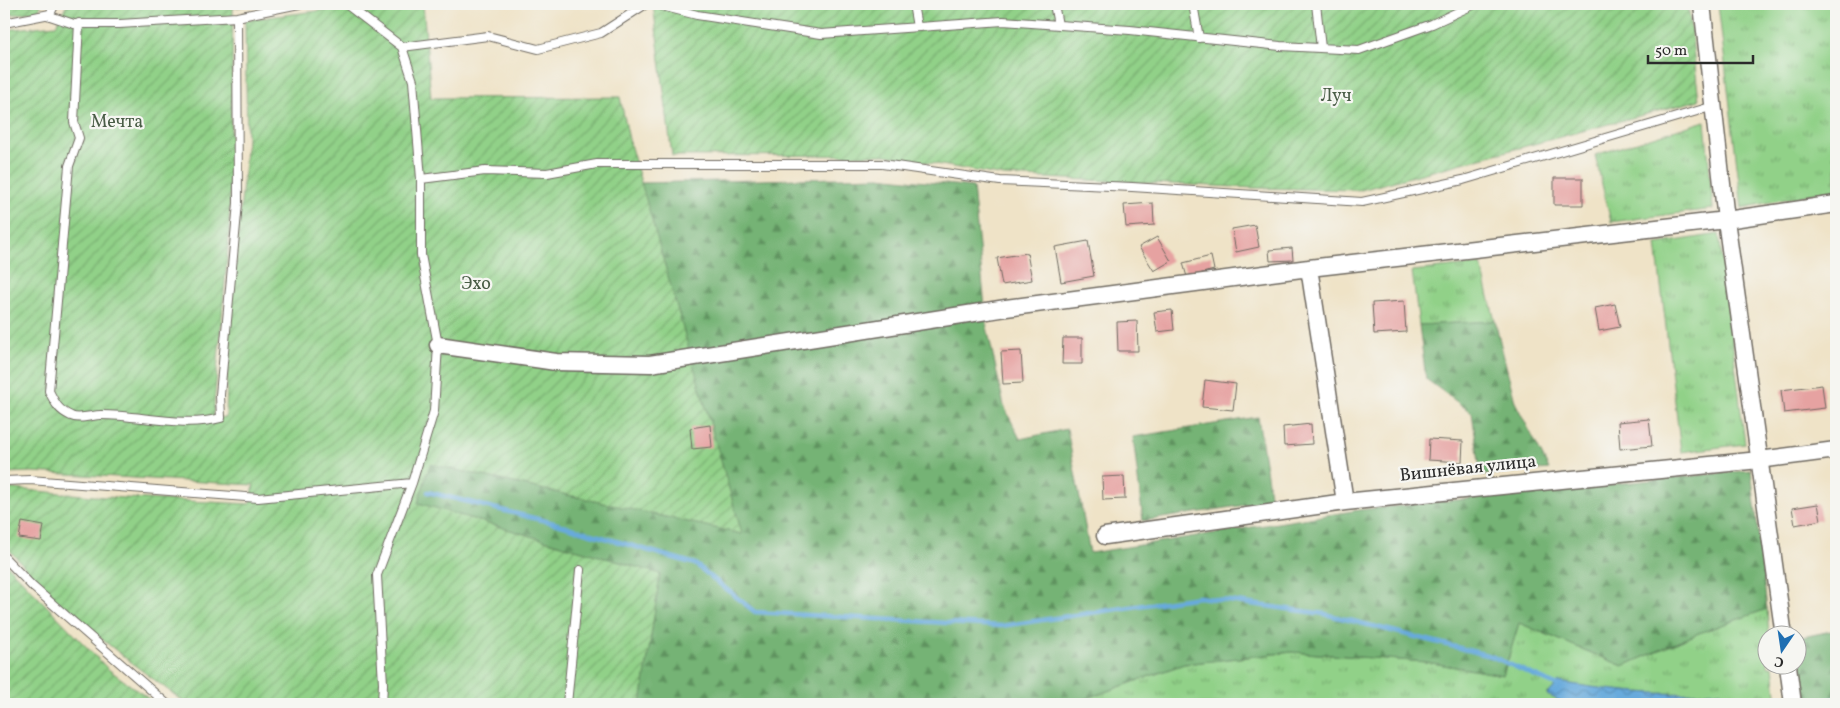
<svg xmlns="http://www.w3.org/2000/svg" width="1840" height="708" viewBox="0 0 1840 708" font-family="Vollkorn,serif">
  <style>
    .grass { fill: url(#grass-tufts); stroke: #5e7e5a }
    .forest { fill: url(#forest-firs); stroke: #506f50 }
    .garden { fill: url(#garden-furrows); stroke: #5e7e5a }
    .water { fill: url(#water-waves); stroke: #496a84 }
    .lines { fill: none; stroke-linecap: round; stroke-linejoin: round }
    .stream { stroke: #67aadc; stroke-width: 4.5 }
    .building { fill: #e6a2a1 }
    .lane-casing { stroke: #706b62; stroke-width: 10 }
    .street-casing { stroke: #706b62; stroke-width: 19 }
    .lane { stroke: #fff; stroke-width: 8 }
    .street { stroke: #fff; stroke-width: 16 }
    .labels { text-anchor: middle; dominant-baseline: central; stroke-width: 4.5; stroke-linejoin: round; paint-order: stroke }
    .park-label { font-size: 18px; fill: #4a5d47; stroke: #f6f6f2 }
    .street-label { font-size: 18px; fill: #2b2b2b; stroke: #f6f6f2 }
  </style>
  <defs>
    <pattern id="grass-tufts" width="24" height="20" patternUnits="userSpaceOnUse" patternTransform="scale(1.25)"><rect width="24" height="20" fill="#91d188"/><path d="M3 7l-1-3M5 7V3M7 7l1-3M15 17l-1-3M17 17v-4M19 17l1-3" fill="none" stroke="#77aa6f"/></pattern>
    <pattern id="forest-firs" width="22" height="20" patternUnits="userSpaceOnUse" patternTransform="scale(1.25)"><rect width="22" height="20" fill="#74b374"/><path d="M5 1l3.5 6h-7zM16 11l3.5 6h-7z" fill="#5f925f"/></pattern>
    <pattern id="garden-furrows" width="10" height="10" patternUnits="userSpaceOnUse" patternTransform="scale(1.25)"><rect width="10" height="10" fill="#91d188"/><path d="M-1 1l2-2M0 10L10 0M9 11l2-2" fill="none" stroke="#77aa6f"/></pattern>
    <pattern id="water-waves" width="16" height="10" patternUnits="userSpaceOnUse" patternTransform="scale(1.25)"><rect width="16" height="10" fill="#67aadc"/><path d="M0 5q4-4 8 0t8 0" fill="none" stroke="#558bb3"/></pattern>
  </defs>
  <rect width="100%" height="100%" fill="#f6f6f2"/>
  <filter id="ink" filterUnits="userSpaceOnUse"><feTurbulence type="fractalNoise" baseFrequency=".02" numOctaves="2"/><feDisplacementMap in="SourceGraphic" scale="10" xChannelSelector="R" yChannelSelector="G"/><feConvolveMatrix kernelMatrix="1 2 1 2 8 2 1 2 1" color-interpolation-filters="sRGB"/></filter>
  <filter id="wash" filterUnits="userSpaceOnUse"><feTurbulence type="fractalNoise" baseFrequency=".0096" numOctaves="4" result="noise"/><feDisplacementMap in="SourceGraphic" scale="20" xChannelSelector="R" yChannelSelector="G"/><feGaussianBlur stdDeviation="1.12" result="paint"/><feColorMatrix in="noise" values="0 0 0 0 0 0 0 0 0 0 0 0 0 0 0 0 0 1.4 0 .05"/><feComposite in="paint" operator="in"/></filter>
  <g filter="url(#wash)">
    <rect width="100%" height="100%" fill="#efe3c7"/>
    <path class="grass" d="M1718,4h118v185l-94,19z
      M1705,121l8,88 -102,13 -16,-67z
      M1719,234l26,210 -64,8 -25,-208z
      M1481,264l14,57 -76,4 -7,-54z
      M1767,609l2,26 -1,1v30h5l4,38h-706l113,-40 108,-12 134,10 77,13 16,-52 104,43 76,-33z"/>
    <path class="forest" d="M879,177l94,10 14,140 17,79 16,33 47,-10 23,124 269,-43 392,-40 16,139 -68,24 -76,33 -104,-43 -16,52 -77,-13 -134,-10 -108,12 -113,40h-430l19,-130 -242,-71 12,-39 312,70 -101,-351z
      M1495,321l20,81 34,67 -68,6 -9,-62 -46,-34 -7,-54z
      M1258,417l13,84 -128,20 -10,-84z
      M1836,630v74h-30l-8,-66z"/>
    <path class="garden" d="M4,4h38l-4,7 -34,5z
      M67,4h189l-23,4 -4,228 -16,180 13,2 2,-73 19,-206 -2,-119 128,-16h50l8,94 189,-1 10,47 112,390 -312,-70 -12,39 242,71 -19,130h-454l-50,-37 -77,-61 -56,-62v-56l101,9 145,7 4,-19 -222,-13 -28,1v-443l52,-5z
      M653,4h1035l11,96 -338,90 -106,-2 -251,-12 -119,-21 -213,1z
      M4,562l104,107 48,35h-152z"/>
    <path class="water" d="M1559,682c54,9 107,15 162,9l16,13h-170l-20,-9z"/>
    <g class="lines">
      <path class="stream" d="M428,492l122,30 145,42 60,48 246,14 198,-29 126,17 166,42 69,31
        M1804,703l32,-4
        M1774,704h3"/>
    </g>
    <g id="blocks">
      <path class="building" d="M1554,178h29v27h-29z
        M1153,203l1,22 -28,2 -2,-22z
        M1255,225l4,22 -23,5 -4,-23z
        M1157,237l14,24 -17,10 -15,-24z
        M1088,241l6,35 -33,6 -6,-35z
        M1292,248l1,12 -23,1 -1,-11z
        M1027,253l5,27 -30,5 -5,-27z
        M1211,256l3,14 -27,7 -4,-14z
        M1404,301l2,31 -32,2 -2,-31z
        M1615,304l5,23 -21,4 -4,-23z
        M1172,310l2,20 -17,2 -3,-20z
        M1137,321l1,30h-20l-1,-29z
        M1063,338h19v26h-20z
        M1021,351l2,32 -20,1 -2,-32z
        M1205,380l31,4 -3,26 -31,-3z
        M1822,385l3,23 -41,5 -3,-23z
        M1649,419l3,27 -32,3 -2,-27z
        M1311,424l1,20 -28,2 -1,-19z
        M710,425l2,22 -20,2 -2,-21z
        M1429,439l34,2 -1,21 -34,-2z
        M1124,476l1,23 -22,1 -1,-23z
        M1818,504l3,16 -26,5 -3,-17z
        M22,522l22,4 -3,15 -22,-3z"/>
    </g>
  </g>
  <g filter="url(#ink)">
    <use href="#blocks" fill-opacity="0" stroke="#706b62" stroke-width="1"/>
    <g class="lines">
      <g class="lane-casing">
        <path id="lane" d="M346,4l56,43 86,-11 50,13 63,-16 45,-29
          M654,4l43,11 124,19 182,-13 127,9 150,16 79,4 73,-26 43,-20
          M913,4l4,23
          M1054,4l4,21
          M1193,4l6,34
          M1316,4l5,44
          M47,15l27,9h45l118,-7 62,-13
          M4,23l46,-9 5,-10
          M79,23l-5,99 5,16 -10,28 -20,225c6,12 9,19 22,25 8,4 21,-1 30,-1 40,0 81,13 120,3l-1,-23 18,-192 -1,-186
          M402,47l11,34 8,98 64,-8 62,2 50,-9h285l118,17 132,6 230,15 101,-22 251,-74
          M4,481l26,-1 228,18 154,-15 -35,92 6,109 -1,20
          M412,483l22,-72 4,-66 -17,-90v-76
          M4,557l28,29 135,118
          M567,704l13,-134"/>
      </g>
      <g class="street-casing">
        <path id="street" d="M1702,4l24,216 58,416
          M1309,268l36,234
          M438,345l118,17 94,2 356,-56 303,-40 417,-48 110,-16
          M1105,536l240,-34 414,-42 77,-10
          M1788,666l5,38"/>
      </g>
      <use href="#lane" class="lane"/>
      <use href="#street" class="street"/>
    </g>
  </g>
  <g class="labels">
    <g class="park-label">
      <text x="1336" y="96">Луч</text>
      <text x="117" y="122">Мечта</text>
      <text x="476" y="284">Эхо</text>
    </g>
    <g class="street-label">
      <text transform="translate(1468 469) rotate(-6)">Вишнёвая улица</text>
    </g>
  </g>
  <rect width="1840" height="708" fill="none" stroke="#f6f6f2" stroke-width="20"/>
  <g transform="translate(1782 650) rotate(193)"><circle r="24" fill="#f6f6f2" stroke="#a5a5a2"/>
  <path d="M0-4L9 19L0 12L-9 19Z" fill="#1f6fb2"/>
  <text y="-8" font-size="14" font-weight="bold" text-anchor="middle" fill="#2b2b2b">С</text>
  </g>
  <path d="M1648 55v8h105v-8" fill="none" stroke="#2b2b2b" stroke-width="2.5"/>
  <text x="1655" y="55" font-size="15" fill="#2b2b2b" stroke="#f6f6f2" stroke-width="4" paint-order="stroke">50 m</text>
</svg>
